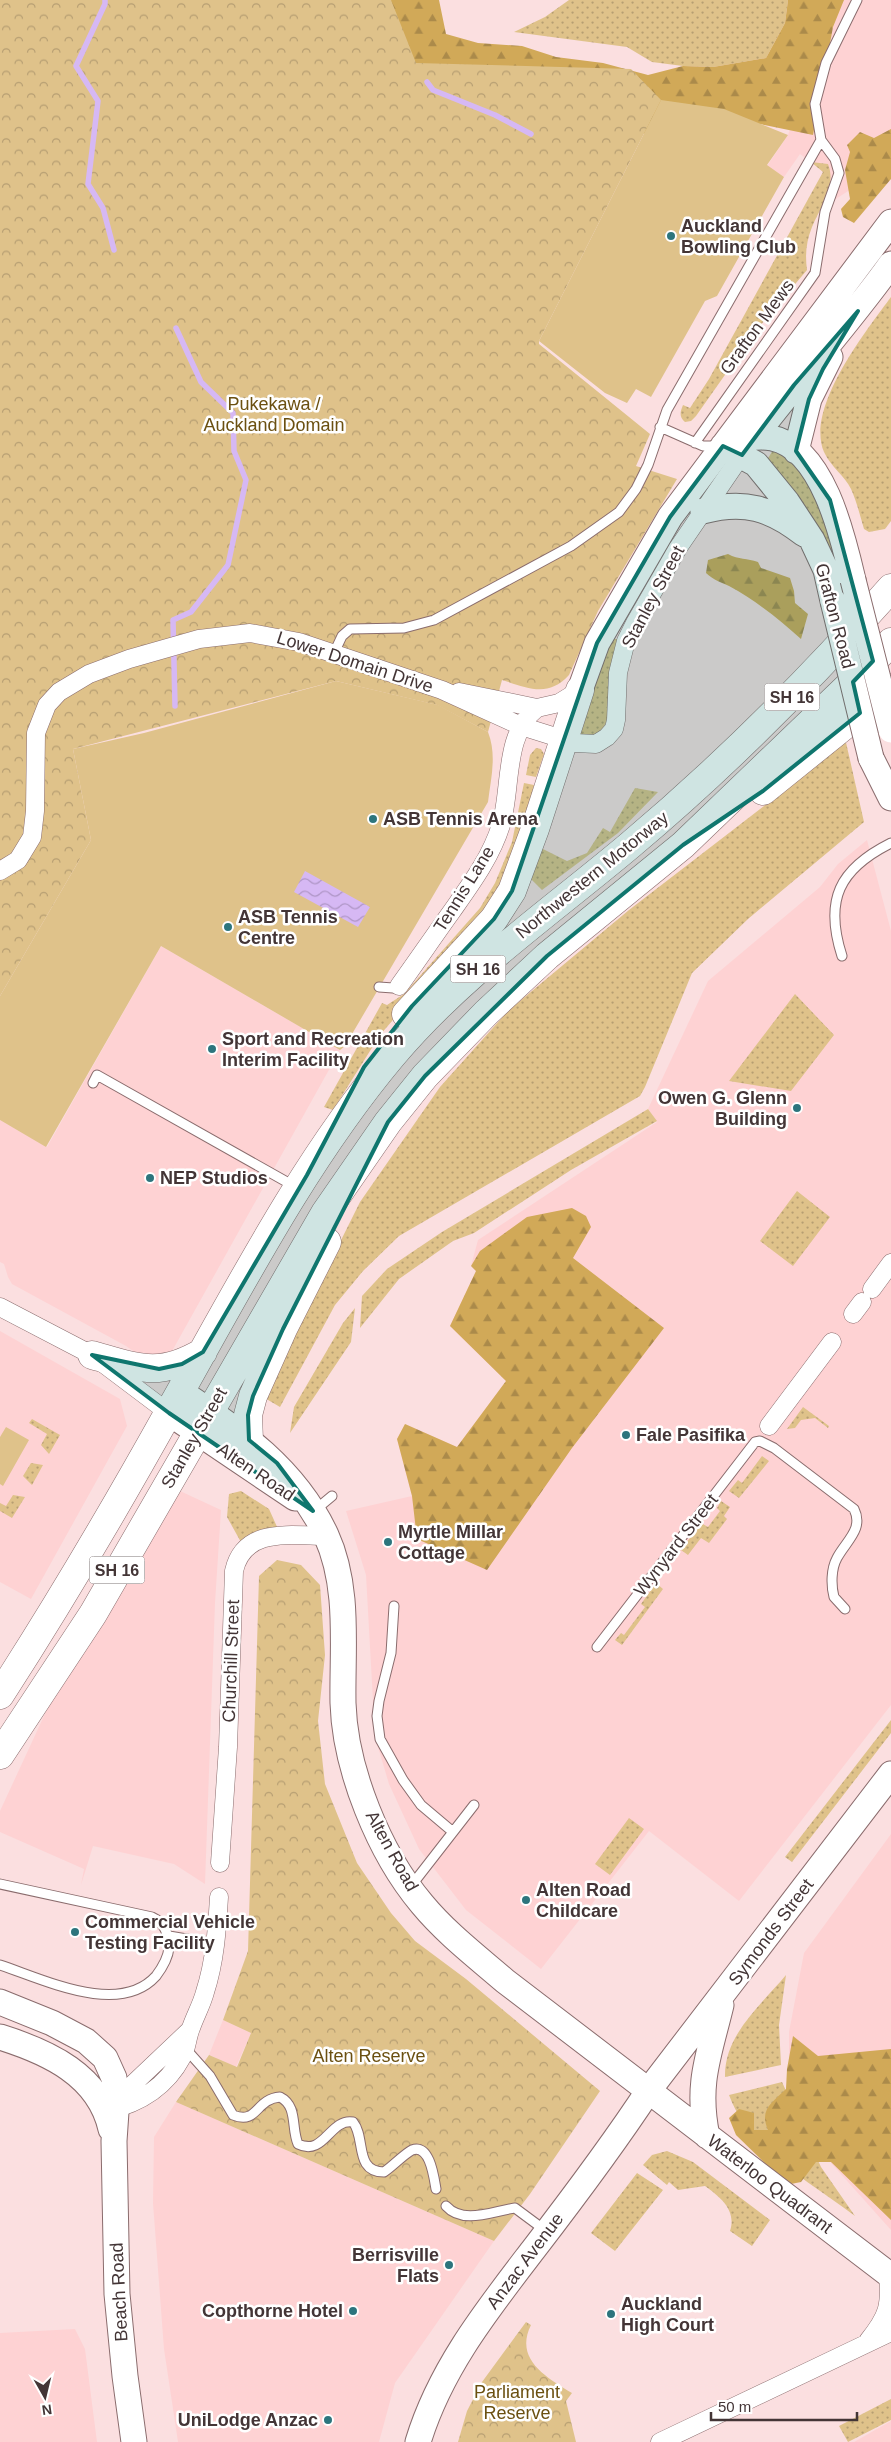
<svg xmlns="http://www.w3.org/2000/svg" width="891" height="2442" viewBox="0 0 891 2442" font-family="Helvetica,sans-serif">
  <style>
    .built { fill: #fed2d3 }
    .grass { fill: url(#grass-dots) }
    .forest { fill: url(#forest-firs) }
    .park { fill: url(#park-crowns) }
    .pitch { fill: #dfc28a }
    .water { fill: url(#water-waves) }
    .lines { fill: none; stroke-linecap: round; stroke-linejoin: round }
    .stream { stroke: #d6b8f4; stroke-width: 5.5 }
    .lane-casing { stroke: #8a6c6d; stroke-width: 11 }
    .street-casing { stroke: #8a6c6d; stroke-width: 19 }
    .secondary-casing { stroke: #8a6c6d; stroke-width: 27 }
    .highway-casing { stroke: #8a6c6d; stroke-width: 29 }
    .lane { stroke: #fff; stroke-width: 9 }
    .street { stroke: #fff; stroke-width: 18 }
    .secondary { stroke: #fff; stroke-width: 25 }
    .highway { stroke: #fff; stroke-width: 28 }
    .secondary-bridge-casing { stroke: #8a6c6d; stroke-width: 27; stroke-linecap: butt }
    .secondary-bridge { stroke: #fff; stroke-width: 25 }
    .marked { fill: #0f766e; fill-opacity: 0.2; stroke: #0f766e; stroke-width: 4; stroke-linejoin: round }
    .poi-dot { fill: #2d757d; stroke: #fff; stroke-width: 2 }
    .labels { text-anchor: middle; dominant-baseline: central; stroke-width: 5; stroke-linejoin: round; paint-order: stroke }
    .shield { fill: #fff; stroke: #7b7272; stroke-width: 1 }
    .shield-label { font-size: 16px; font-weight: bold; fill: #433536 }
    .poi-label { font-size: 18px; font-weight: bold; fill: #433536; stroke: #fff; text-anchor: start }
    .street-label { font-size: 18px; fill: #433536; stroke: #fff }
    .park-label { font-size: 18px; fill: #6b5011; stroke: #fff }
  </style>
  <defs>
    <pattern id="grass-dots" width="8" height="8" patternUnits="userSpaceOnUse" patternTransform="scale(1.25)"><rect width="8" height="8" fill="#dfc28a"/><path d="M2 2h.1M6 6h.1" fill="none" stroke="#b69e72" stroke-width="1.8" stroke-linecap="round"/></pattern>
    <pattern id="forest-firs" width="22" height="20" patternUnits="userSpaceOnUse" patternTransform="scale(1.25)"><rect width="22" height="20" fill="#d1a958"/><path d="M5 1l3.5 6h-7zM16 11l3.5 6h-7z" fill="#ab8a4a"/></pattern>
    <pattern id="park-crowns" width="20" height="18" patternUnits="userSpaceOnUse" patternTransform="scale(1.25)"><rect width="20" height="18" fill="#dfc28a"/><path d="M2 6a3 3 0 1 1 6 0M12 15a3 3 0 1 1 6 0" fill="none" stroke="#b69e72"/></pattern>
    <pattern id="water-waves" width="16" height="10" patternUnits="userSpaceOnUse" patternTransform="scale(1.25)"><rect width="16" height="10" fill="#d6b8f4"/><path d="M0 5q4-4 8 0t8 0" fill="none" stroke="#af96c6"/></pattern>
  </defs>
  <rect width="100%" height="100%" fill="#fbdfe0"/>
  <path class="built" d="M838,0h53v163l-72,47 4,-39 -23,-17 -16,23 -17,-11 21,-31 31,-87z
    M867,840l24,91v774l-152,196 -90,-70 -108,138 -75,-59 -47,-61 -30,-65 -14,-47 -9,-162 -20,-64 66,-15 -15,-57 8,-15 52,23 49,-66 -56,-55 26,-55 -5,-5 7,-26 179,-118 -9,-13 60,-128 112,-94 18,-23z
    M161,946l179,104 -169,303 -28,5 -17,-12 -114,-62 -4,-7 -4,-13 -4,-2v-142l47,27z
    M0,1331l120,68 7,27 -96,173 -31,-17z
    M180,1491l41,19 -6,93 -10,281 -31,-20 -81,-18 -12,39 3,-16 -84,-37v-21l50,-108z
    M891,1834v396l-60,-67 -42,-91v-40l15,-79z
    M223,2020l28,13 -15,34 -27,-12z
    M176,2102l318,139 -99,142 -16,59h-201l-14,-93 -11,-146 1,-66z
    M75,2329l10,20 12,93h-97v-109z
    M891,2421v21h-37z"/>
  <path class="grass" d="M569,0h219l-3,23 -19,35 -53,9 -30,-1 -31,-4 -25,-15 -113,-15 31,-15z
    M811,162l17,2c9,23 -8,43 -16,63 -6,15 -7,28 -5,43l-49,58 -62,88 -5,5 -6,1c-6,-5 -5,-10 -2,-17l7,3 19,-29 114,-207z
    M891,297v224l-6,8 -16,3 -5,-3c-4,-13 -7,-27 -13,-40 -6,-13 -21,-23 -27,-37 -19,-44 42,-121 67,-155z
    M773,450c41,8 61,101 70,135l-76,-125z
    M613,639h4l3,2c-3,19 -6,74 -17,87 -7,8 -15,8 -25,7l8,-45z
    M845,738l19,84 -116,97 -56,54 -47,114 -5,9 -241,140 -36,35 -28,34 -55,102 -17,-10 97,-195 80,-115 68,-76 121,-101 139,-107z
    M536,748l5,1 3,5 -8,23 -10,-2 4,-20z
    M524,783l10,2 -12,51 -29,68 -113,131 -47,75 -9,-3 58,-104 5,2 17,-11 76,-86 15,-25 17,-41z
    M635,788l23,4 -40,41 -76,57 -11,-11 10,-31 26,13 20,-8 16,-25 7,4z
    M795,994l39,41 -43,56 -62,-10z
    M648,1109l9,12 -86,49 -97,63 -21,8 -54,38 -39,49 2,-32 25,-27 55,-37z
    M797,1191l33,26 -37,49 -33,-25z
    M355,1308l-4,34 -61,91 4,-26 49,-84z
    M803,1407l26,19 -1,2 -13,-10 -14,2 -6,8 -8,1z
    M32,1419l28,16 -11,19 -8,-9 6,-11 -18,-11z
    M762,1456l7,5 -30,37 -10,-7 9,-11 4,3z
    M31,1463l12,2 -11,20 -9,-9z
    M241,1491l28,18 9,20 -36,15 -15,-27 2,-23z
    M13,1495l12,2 -13,21 -12,-7v-8l6,3z
    M721,1501l9,6 -6,9 3,3 -18,24 -8,-5 -13,17 -7,-5 20,-27 7,4 12,-16 -3,-3z
    M656,1583l7,6 -41,56 -7,-5 6,-7 3,2 21,-28 -4,-3z
    M891,1720v13l-99,129 -7,-5z
    M629,1818l15,11 -34,46 -15,-11z
    M786,1975l-7,50 2,40 -56,12c-1,-42 36,-72 61,-102z
    M782,2082l39,85 34,49c-44,-33 -107,-68 -126,-121z
    M667,2151l26,11 77,58 -18,26 -22,-15c7,-21 -10,-34 -25,-45l-27,4 -9,-8 -2,3 -24,-20 9,-10z
    M637,2173l26,17 -48,61 -24,-18z
    M891,2399v21l-43,22 -9,-16z"/>
  <path class="forest" d="M338,0h101l7,34 32,9 44,3 34,11 47,6 45,12 35,-9 30,1 53,-9 19,-35 3,-23h56l-11,27 -20,108 -53,-11 -430,36z
    M891,129v50l-37,44 -11,-6 -2,-8 9,-10 -5,-29 5,-18 -3,-7 13,-13 14,6z
    M728,554c11,6 19,4 30,8l3,6 29,10 4,13 1,12 13,11 -7,25c-22,-20 -46,-39 -72,-53 -9,-4 -15,-6 -23,-13l2,-13z
    M572,1208l14,8 5,11 -18,31 91,70 -92,120 -85,122 -70,-31 -5,-43 -15,-57 8,-15 52,23 49,-66 -56,-55 26,-55 -5,-5 9,-15 47,-34z
    M793,2036l25,20 73,-7v171l-60,-58h-15l-15,20 -10,2 -13,-8 -42,-41 -7,-17 10,-9 15,4v17h14c-9,-21 4,-27 18,-41l1,-20z"/>
  <path class="park" d="M0,0h391l25,63 215,6 30,31 -122,241v3l111,90 -14,32 41,13 -79,132 -29,64c-21,23 -41,13 -67,5l-14,52 -51,-27 -101,-24 -263,68 18,91 -91,156z
    M277,1560l24,5 19,20 5,70 -7,66 7,63 32,79 34,50 24,28 51,38 134,112 -70,103 -36,47 -318,-139 33,-47 28,12 14,-34 -28,-13 25,-69 11,-375z
    M526,2322l5,3c-17,34 15,52 41,68l-6,8 10,41h-118l9,-31 15,-29z"/>
  <path class="pitch" d="M661,100l63,9 64,26 -21,30 17,12 -67,119 -12,5 -54,96 -15,-8 -9,14 -22,-10 -66,-52z
    M336,681l102,24 50,27c9,23 3,46 0,70l-143,244 -5,4 -179,-104 -115,201 -46,-27v-124l91,-156 -18,-91 71,-16z
    M6,1427l23,13 -26,46 -3,-2v-47z"/>
  <path class="water" d="M305,871l65,36 -12,20 -64,-35z"/>
  <g class="lines">
    <path class="stream" d="M105,0v4l-29,62 22,35 -10,83 15,24 11,42
      M427,82l6,8 62,25 36,19
      M175,706l-2,-86 18,-8 37,-47 18,-85 -12,-29 -1,-38 -32,-31 -25,-54"/>
    <g class="lane-casing">
      <path id="lane" d="M660,427l43,19h15
        M695,443l120,-170 10,-61 14,-39 -4,-14 -14,-19 -6,-36 11,-41 31,-63
        M334,653l8,-17 8,-7 54,-1 30,-8 137,-74 48,-34 17,-23 12,-24 19,-55 154,-270
        M842,956c-18,-56 -3,-87 49,-113
        M379,987l14,1 6,-2
        M93,1083l4,-8 197,111
        M314,1511l18,-15
        M394,1606l-3,47 -12,48 -2,15 3,23 23,41 18,25 32,27
        M597,1647l158,-205 5,-1 14,7 80,61c10,20 -8,32 -17,49 -6,11 -6,27 -3,39l11,12
        M0,1884l152,33c13,6 17,17 17,31 -1,10 -7,20 -13,28 -37,41 -113,3 -156,-11
        M411,1886l63,-81
        M169,1936l47,8
        M185,2048l25,28 23,39c25,10 22,-16 47,-18 18,9 11,31 18,47 26,13 32,-26 55,-22 13,16 1,50 31,50 8,-5 20,-18 28,-22 18,-7 22,28 24,39
        M446,2206c17,19 47,5 69,2l31,23"/>
    </g>
    <g class="street-casing">
      <path id="street" d="M459,692l78,16 22,-5 21,-13
        M0,871l18,-11 14,-23 3,-26 1,-78 11,-28 12,-13 30,-18 40,-15 70,-20 51,-6 49,9 143,48 79,36 54,17 21,1 11,-7 7,-8 2,-9 2,-47 8,-32 9,-18 43,-75 69,-101
        M399,986c18,-25 35,-50 53,-75 19,-27 39,-54 49,-86 11,-37 2,-91 36,-117
        M872,1289l19,-26
        M0,1307l92,48 77,58
        M853,1314l9,-12
        M769,1426l63,-84
        M220,1863l8,-116 6,-176c10,-45 58,-35 93,-35
        M112,2104l77,-73
        M106,2111c32,-7 60,-24 76,-54 5,-8 5,-20 9,-29 4,-12 11,-24 14,-36 10,-31 12,-62 14,-95
        M868,2341c20,-25 23,-35 20,-67
        M660,2442l231,-110"/>
    </g>
    <g class="secondary-casing">
      <path id="secondary" d="M754,437c45,-59 94,-113 137,-173
        M723,446c16,-6 32,-11 49,-8 51,10 71,99 81,142
        M723,446l33,18 31,38 25,38 14,30 7,31
        M796,451l13,-52 21,-42
        M703,511c41,-11 68,-3 101,23
        M580,690l17,-47 73,-126 221,-295
        M871,758l20,40
        M181,1392c59,39 114,77 145,143 24,52 16,113 17,168 2,66 36,150 79,201 24,29 54,52 83,77l386,295
        M169,1413l126,85
        M0,2002l52,21 34,18 19,17 9,20 3,19 -3,44 3,153 8,82 9,66
        M0,2037c48,15 99,38 111,92
        M707,2136c-11,-52 2,-81 14,-131
        M418,2442c22,-73 69,-132 115,-192 40,-52 80,-105 116,-160l242,-316"/>
    </g>
    <g class="highway-casing">
      <path id="highway" d="M763,791l128,-103
        M406,1014l88,-95 18,-28 23,-62 45,-139
        M92,1355c46,13 67,23 111,-3
        M249,1441l-1,-26 5,-19 30,-67 44,-87
        M0,1695c60,-93 116,-188 170,-285 68,-120 133,-248 222,-354 69,-82 156,-142 237,-210 94,-79 181,-166 262,-258
        M0,1755l93,-141 232,-401 63,-91 37,-46 61,-63 61,-57 136,-111 179,-172 29,-31"/>
    </g>
    <use href="#lane" class="lane"/>
    <use href="#street" class="street"/>
    <use href="#secondary" class="secondary"/>
    <use href="#highway" class="highway"/>
    <g class="secondary-bridge-casing">
      <path id="secondary-bridge" d="M853,580l38,150
        M833,601l38,157"/>
    </g>
    <use href="#secondary-bridge" class="secondary-bridge"/>
  </g>
  <path class="marked" d="M858,311l-35,58 -14,30 -13,52 34,49 43,161 -20,21 7,31 -97,78 -80,54 -136,111 -122,120 -37,46 -105,207 -30,67 -5,19 1,25 28,23 36,48 -144,-98 -77,-58 67,14 23,-5 21,-12 104,-177 57,-108 48,-61 82,-87 18,-28 85,-248 73,-126 53,-71 19,9 52,-70z"/>
  <g class="poi-dot">
    <circle cx="671" cy="236" r="5"/>
    <circle cx="373" cy="819" r="5"/>
    <circle cx="228" cy="927" r="5"/>
    <circle cx="212" cy="1049" r="5"/>
    <circle cx="797" cy="1108" r="5"/>
    <circle cx="150" cy="1178" r="5"/>
    <circle cx="626" cy="1435" r="5"/>
    <circle cx="388" cy="1542" r="5"/>
    <circle cx="526" cy="1900" r="5"/>
    <circle cx="75" cy="1932" r="5"/>
    <circle cx="449" cy="2265" r="5"/>
    <circle cx="353" cy="2311" r="5"/>
    <circle cx="611" cy="2314" r="5"/>
    <circle cx="328" cy="2420" r="5"/>
  </g>
  <g class="labels">
    <g class="shield">
      <rect x="764.5" y="683.5" width="55" height="27" rx="4"/>
      <rect x="450.5" y="955.5" width="55" height="27" rx="4"/>
      <rect x="89.5" y="1556.5" width="55" height="27" rx="4"/>
    </g>
    <g class="shield-label">
      <text x="792" y="697">SH 16</text>
      <text x="478" y="969">SH 16</text>
      <text x="117" y="1570">SH 16</text>
    </g>
    <g class="poi-label">
      <text x="681" y="226">Auckland<tspan x="681" dy="21">Bowling Club</tspan></text>
      <text x="383" y="819">ASB Tennis Arena</text>
      <text x="238" y="917">ASB Tennis<tspan x="238" dy="21">Centre</tspan></text>
      <text x="222" y="1039">Sport and Recreation<tspan x="222" dy="21">Interim Facility</tspan></text>
      <text x="787" y="1098" text-anchor="end">Owen G. Glenn<tspan x="787" dy="21">Building</tspan></text>
      <text x="160" y="1178">NEP Studios</text>
      <text x="636" y="1435">Fale Pasifika</text>
      <text x="398" y="1532">Myrtle Millar<tspan x="398" dy="21">Cottage</tspan></text>
      <text x="536" y="1890">Alten Road<tspan x="536" dy="21">Childcare</tspan></text>
      <text x="85" y="1922">Commercial Vehicle<tspan x="85" dy="21">Testing Facility</tspan></text>
      <text x="439" y="2255" text-anchor="end">Berrisville<tspan x="439" dy="21">Flats</tspan></text>
      <text x="621" y="2304">Auckland<tspan x="621" dy="21">High Court</tspan></text>
      <text x="343" y="2311" text-anchor="end">Copthorne Hotel</text>
      <text x="318" y="2420" text-anchor="end">UniLodge Anzac</text>
    </g>
    <g class="street-label">
      <text transform="translate(757 327) rotate(-54)">Grafton Mews</text>
      <text transform="translate(653 597) rotate(-62)">Stanley Street</text>
      <text transform="translate(835 616) rotate(75)">Grafton Road</text>
      <text transform="translate(355 662) rotate(18)">Lower Domain Drive</text>
      <text transform="translate(592 875) rotate(-39)">Northwestern Motorway</text>
      <text transform="translate(464 889) rotate(-58)">Tennis Lane</text>
      <text transform="translate(194 1438) rotate(-60)">Stanley Street</text>
      <text transform="translate(256 1472) rotate(34)">Alten Road</text>
      <text transform="translate(676 1545) rotate(-52)">Wynyard Street</text>
      <text transform="translate(231 1661) rotate(-88)">Churchill Street</text>
      <text transform="translate(392 1851) rotate(61)">Alten Road</text>
      <text transform="translate(771 1932) rotate(-53)">Symonds Street</text>
      <text transform="translate(770 2184) rotate(37)">Waterloo Quadrant</text>
      <text transform="translate(525 2261) rotate(-53)">Anzac Avenue</text>
      <text transform="translate(119 2292) rotate(-93)">Beach Road</text>
    </g>
    <g class="park-label">
      <text x="274" y="404">Pukekawa /<tspan x="274" dy="21">Auckland Domain</tspan></text>
      <text x="369" y="2056">Alten Reserve</text>
      <text x="517" y="2392">Parliament<tspan x="517" dy="21">Reserve</tspan></text>
    </g>
  </g>
  <g transform="translate(45 2397) rotate(172)" stroke="#ffffff" stroke-width="4" paint-order="stroke">
  <path d="M0-4L9 19L0 12L-9 19Z" fill="#433536"/>
  <text y="-8" font-size="14" font-weight="bold" text-anchor="middle" fill="#433536">N</text>
  </g>
  <path d="M711 2412v8h146v-8" fill="none" stroke="#433536" stroke-width="2.5"/>
  <text x="718" y="2412" font-size="15" fill="#433536" stroke="#ffffff" stroke-width="4" paint-order="stroke">50 m</text>
</svg>
